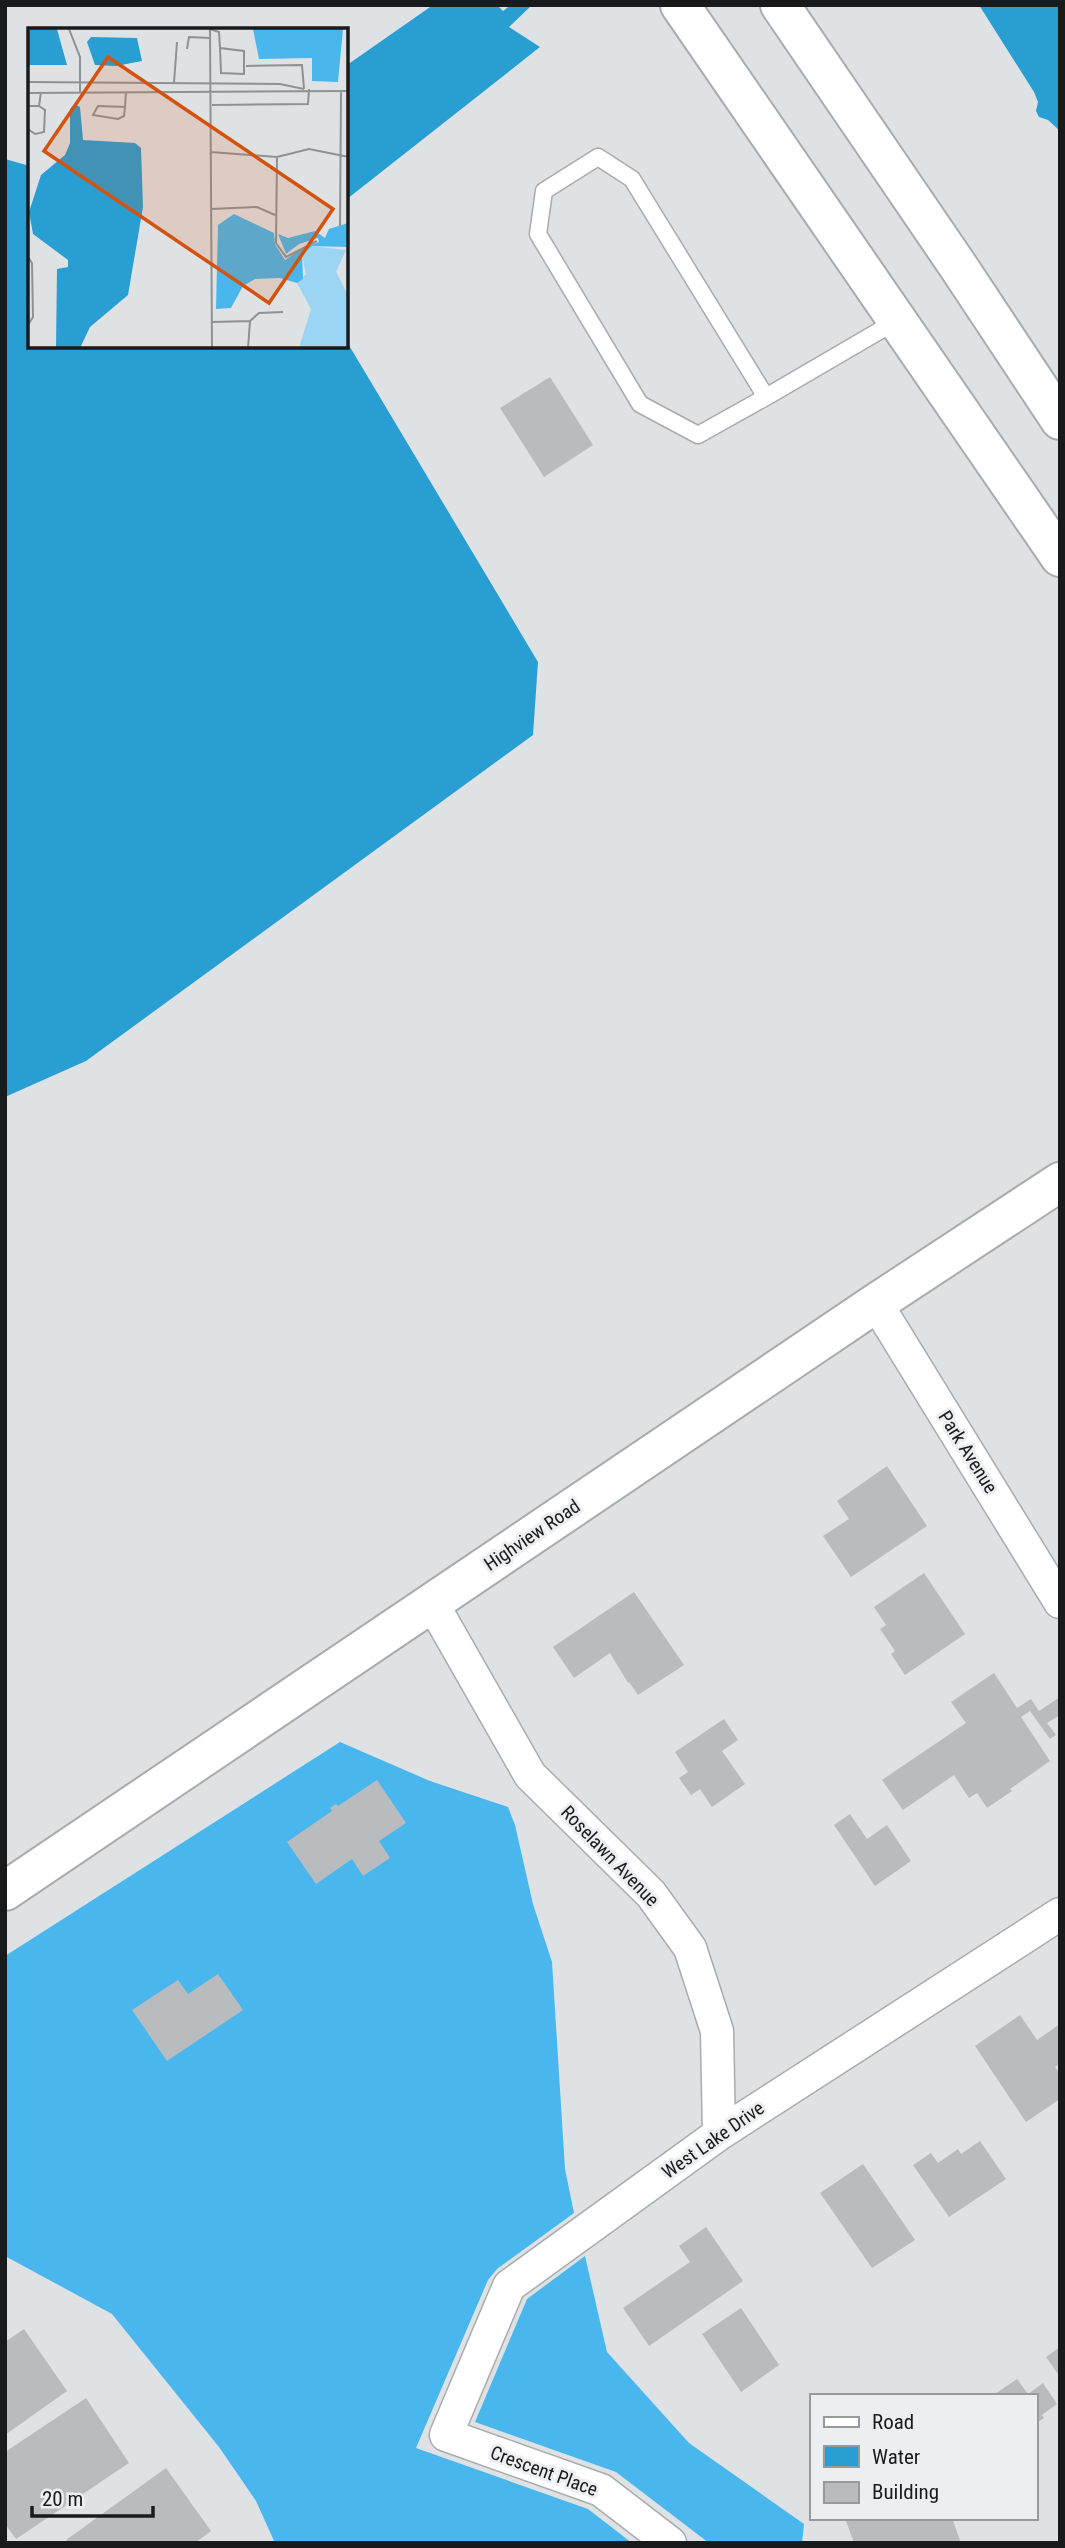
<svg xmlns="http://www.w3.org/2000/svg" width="1065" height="2548" viewBox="0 0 1065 2548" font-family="'Roboto Condensed',sans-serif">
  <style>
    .forest { fill: #49b7ed }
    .water { fill: #299ed3 }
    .building { fill: #b9bcbe }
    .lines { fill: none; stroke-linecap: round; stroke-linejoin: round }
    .lane-casing { stroke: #a8acae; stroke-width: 19 }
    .street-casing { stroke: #a8acae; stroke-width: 35 }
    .secondary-casing { stroke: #a8acae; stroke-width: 42 }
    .lane { stroke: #fff; stroke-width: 16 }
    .street { stroke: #fff; stroke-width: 32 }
    .secondary { stroke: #fff; stroke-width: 38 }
    .labels { text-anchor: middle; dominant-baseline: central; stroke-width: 6; stroke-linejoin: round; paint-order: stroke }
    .street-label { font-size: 19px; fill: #191a1b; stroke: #ebeff1 }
    .inset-road { fill: none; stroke: #8f9294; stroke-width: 2 }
    .view { fill: #d3530e; fill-opacity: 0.15; stroke: #d3530e; stroke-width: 3.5 }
    .inset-edge { fill: none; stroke: #191a1b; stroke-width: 3.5 }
  </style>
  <rect width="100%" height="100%" fill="#dee2e4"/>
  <path class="forest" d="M340,1742l90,39 78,26 7,18 18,79 19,58 13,207 9,44 -77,56 -9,11 -72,168 172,61 44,34h-357l-19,-42 -37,-54 -107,-133 -107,-58v-300z
    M585,2256l22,96 82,91 115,81 -2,19h-93l-93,-71 -141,-50 52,-123z"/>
  <path class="water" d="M433,5h64l6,6 8,-6h21l-23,22 31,20 -193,152v-134z
    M979,5h81v126l-12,-11 -9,-3 -3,-6 2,-9 -4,-10z
    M5,159l25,7v180h316l1,-4 191,320 -5,73 -447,326 -81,36z"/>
  <path class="building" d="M550,377l43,68 -49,32 -44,-69z
    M887,1466l40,60 -76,51 -28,-41 26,-17 -12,-18z
    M924,1573l41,61 -60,41 -14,-21 4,-3 -15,-22 6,-4 -12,-18z
    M634,1592l50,73 -46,30 -9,-13 -1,1 -18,-30 -36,25 -21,-31z
    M994,1673l23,35 14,-9 8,12 21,-14v18l-13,8 9,12 -6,4 -20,-28 -9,6 29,44 -40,28 2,2 -25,17 -10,-15 -8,5 -15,-23 -51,35 -21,-30 84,-57 -15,-21z
    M724,1719l14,21 -16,11 23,33 -33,23 -12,-18 -9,6 -12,-17 9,-6 -13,-20z
    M377,1780l29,43 -27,18 11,17 -27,18 -11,-17 -36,25 -29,-42 45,-31 -2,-3 6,-4 2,2z
    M850,1814l17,25 20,-14 24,36 -36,25 -41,-61z
    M218,1974l25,36 -76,51 -35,-51 46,-30 10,14z
    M1020,2015l17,25 23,-16v40l-5,3 5,7v25l-34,23 -51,-76z
    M980,2141l26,38 -57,38 -36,-52 18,-12 7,10 20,-14 3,5z
    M863,2164l52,76 -43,28 -52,-75z
    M706,2227l37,54 -94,65 -26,-38 67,-46 -11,-16z
    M741,2308l38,57 -38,27 -39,-58z
    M24,2329l43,62 -62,44v-93z
    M1060,2347v30l-14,-20z
    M1017,2379l11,15 15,-11 14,21 -15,11 2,3 -9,6 4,6 -4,3v-37h-43z
    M86,2398l43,65 -113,76 -11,-15v-72z
    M166,2468l45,63 -16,12h-127l-2,-3z
    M845,2518h107l9,25h-107z"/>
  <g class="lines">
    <g class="lane-casing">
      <path id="lane" d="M766,397l-68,38 -58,-31 -102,-170 6,-43 54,-34 34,22 134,218 132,-77"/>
    </g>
    <g class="street-casing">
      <path id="street" d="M876,1303l184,299
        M432,1603l98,172 121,119 39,54 27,83 2,103
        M670,2543l-69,-53 -155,-55 63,-149 210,-152 341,-220"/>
    </g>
    <g class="secondary-casing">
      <path id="secondary" d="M680,5l380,552
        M780,5l178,261 102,154
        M5,1891l871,-588 184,-121"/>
    </g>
    <use href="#lane" class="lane"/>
    <use href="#street" class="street"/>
    <use href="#secondary" class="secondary"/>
  </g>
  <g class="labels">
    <g class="street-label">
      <text transform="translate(968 1452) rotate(58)">Park Avenue</text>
      <text transform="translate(532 1535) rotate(-34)">Highview Road</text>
      <text transform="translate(610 1856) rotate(46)">Roselawn Avenue</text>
      <text transform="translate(713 2140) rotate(-35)">West Lake Drive</text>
      <text transform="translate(544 2471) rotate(20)">Crescent Place</text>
    </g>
  </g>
  <g transform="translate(28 28)">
    <rect width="320" height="320" fill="#dee2e4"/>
    <path d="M283,218l35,4 -10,22 12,23v53h-49l12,-39 -14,-26 9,-9 -4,-19z" fill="#9cd4f4"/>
    <path d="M225,1h90l-5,53 -26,-1v-23l-53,1zM206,186l40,19 1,11 10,16 16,-11 18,-7 -1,-4 -19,6 -13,10 -8,-20 10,4 27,-7 10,7 4,-9 19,-6v24l-36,-1 -10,9 1,24 -6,4 -17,-5 -25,1 -12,7 -12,22 -15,1 2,-84z" fill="#49b7ed"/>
    <path d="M0,1h29l10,36h-39zM63,9l46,1 5,23 -26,5 -21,-1 -8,-23zM47,76l5,3 3,33 52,3 6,5 2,59 -15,88 -38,32 -10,21h-24l1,-79 11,-2v-7l-35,-26 -4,-22 12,-37 24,-20 5,-12v-34z" fill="#299ed3"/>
    <path class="inset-road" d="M41,1l11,28v35M182,1l2,319M182,1l9,3 1,16 24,3v23l-23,-1 -1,-25M159,21l2,-12 21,1M218,38l56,-1 2,24M0,54l252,2 24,5M146,55l3,-41M0,65l321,-2M184,77l96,-1 1,-15M97,79l-1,9 -6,3 -25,-4 5,-9 27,1 1,-15M0,96v-18h11l2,-14M0,101l7,5 9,-2 1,-22 -6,-4M183,124l66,5 32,-8 40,8M249,129l-1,86 10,14 31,-16M183,181l46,-2 18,8M312,198l1,-135M0,229l4,6 1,54 -5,8M184,294l38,-1 9,-8 24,-1M220,320l2,-27"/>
    <path class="view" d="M80,29l225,152 -64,94 -225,-152z"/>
    <rect width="320" height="320" class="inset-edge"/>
  </g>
  <rect width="1065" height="2548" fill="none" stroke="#191a1b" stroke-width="14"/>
  <rect x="810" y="2394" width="228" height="126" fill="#ebeff1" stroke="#979a9b" stroke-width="2"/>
  <rect x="824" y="2417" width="35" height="10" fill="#ffffff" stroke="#979a9b" stroke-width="2"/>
  <text x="872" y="2429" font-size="21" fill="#191a1b">Road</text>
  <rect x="824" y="2446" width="35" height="21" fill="#299ed3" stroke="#979a9b" stroke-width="2"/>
  <text x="872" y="2464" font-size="21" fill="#191a1b">Water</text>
  <rect x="824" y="2482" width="35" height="21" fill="#b9bcbe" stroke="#979a9b" stroke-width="2"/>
  <text x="872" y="2499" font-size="21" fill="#191a1b">Building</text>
  <path d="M32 2506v10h121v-10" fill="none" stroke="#191a1b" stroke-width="3.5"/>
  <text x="42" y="2506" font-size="21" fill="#191a1b" stroke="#ebeff1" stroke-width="5" paint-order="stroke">20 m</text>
</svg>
